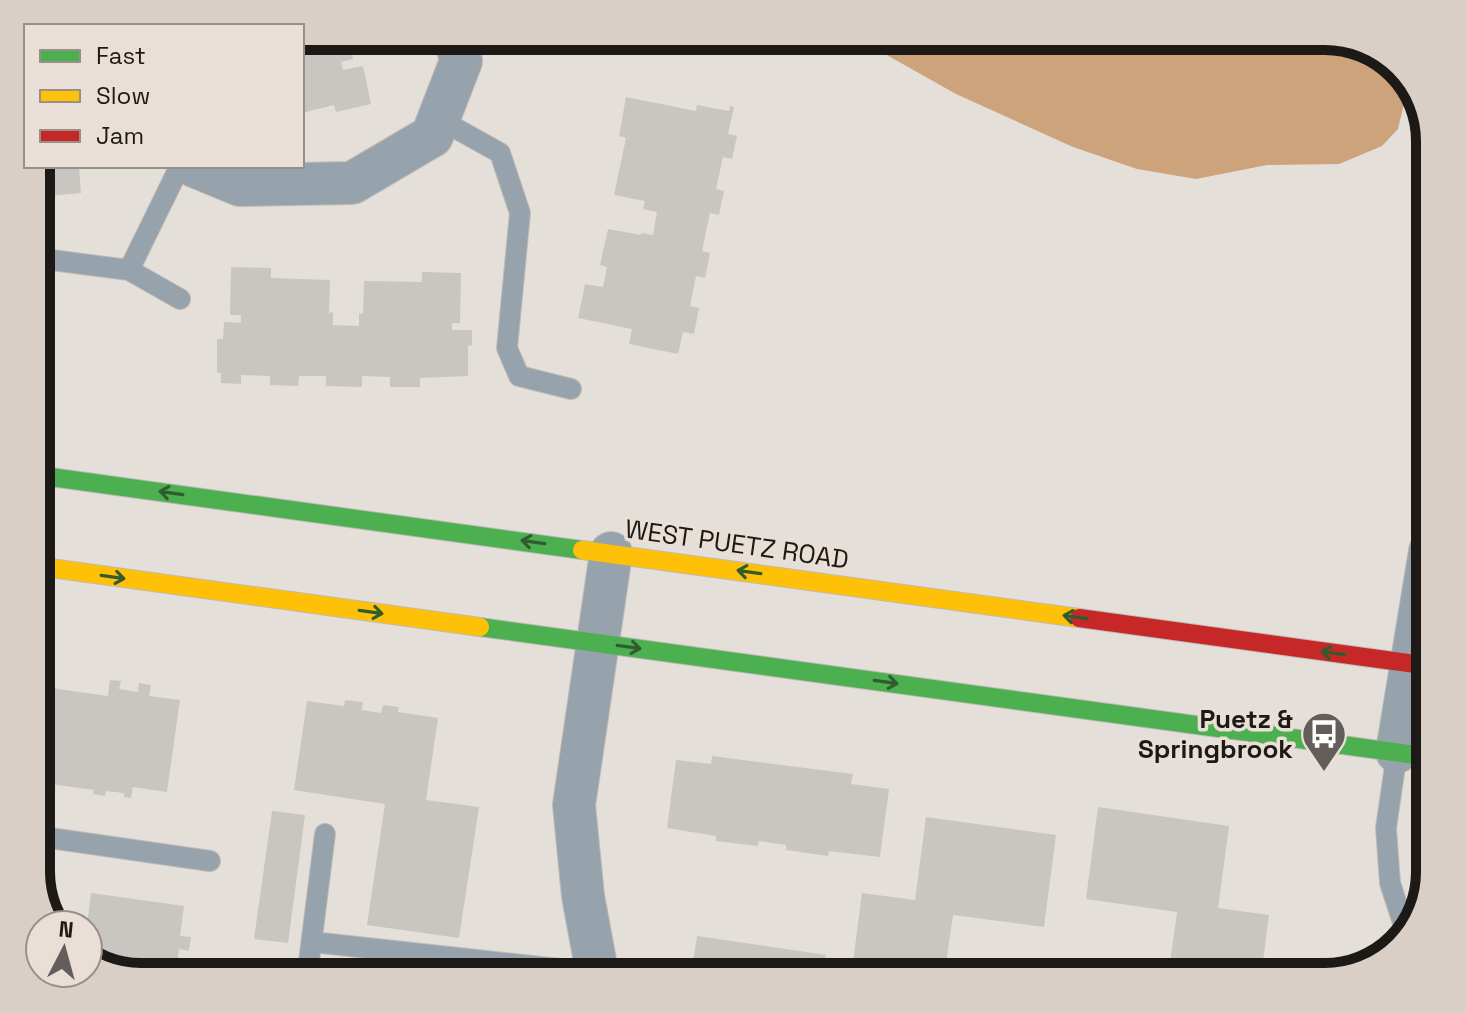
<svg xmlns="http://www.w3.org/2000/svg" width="1466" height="1013" viewBox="0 0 1466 1013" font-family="'Space Grotesk',sans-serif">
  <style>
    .water { fill: #cca37b }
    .building { fill: #c9c5c1 }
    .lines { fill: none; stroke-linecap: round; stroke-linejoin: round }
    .lane-casing { stroke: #c0bbb8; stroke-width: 22 }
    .street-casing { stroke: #c0bbb8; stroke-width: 44 }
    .fast-casing { stroke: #c0bbb8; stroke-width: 20 }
    .slow-casing { stroke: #c0bbb8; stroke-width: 20 }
    .jam-casing { stroke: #c0bbb8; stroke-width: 20 }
    .lane { stroke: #96a3ac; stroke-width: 20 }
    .street { stroke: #96a3ac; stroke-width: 42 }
    .fast { stroke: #4caf50; stroke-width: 18 }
    .slow { stroke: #ffc107; stroke-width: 18 }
    .jam { stroke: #c62828; stroke-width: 18 }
    .oneway { stroke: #325c30 }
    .labels { text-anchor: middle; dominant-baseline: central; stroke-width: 7; stroke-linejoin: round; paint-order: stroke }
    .street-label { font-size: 26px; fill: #1d1916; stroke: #e9dfd6 }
    .poi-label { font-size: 26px; font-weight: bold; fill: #1d1916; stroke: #e9dfd6; text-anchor: end }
    .rim { fill: none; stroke: #1d1916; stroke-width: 10 }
  </style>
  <rect width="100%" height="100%" fill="#e5dfda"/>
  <path class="water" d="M853,36h472l59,18 22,26 1,11 -9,38 -16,17 -43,18 -72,1 -71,14 -59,-10 -64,-22 -117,-53z"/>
  <path class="building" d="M302,36h70l-23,6 4,17 -12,3 2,8 20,-4 8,38 -35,8 -2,-7 -32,8z
    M626,97l70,14 1,-6 32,6 1,-5 4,1 -6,27 9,2 -5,23 -9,-2 -7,32 8,2 -5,24 -9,-2 -8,38 8,2 -5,25 -9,-2 -6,30 9,2 -5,26 -11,-2 -5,22 -49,-10 3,-15 -54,-11 7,-34 18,3 4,-20 -7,-2 8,-36 33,6v-2l12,2 4,-23 -14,-3 2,-8 -31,-6 12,-57 -7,-2z
    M36,166h43l2,27 -45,4z
    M231,267l40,1v10l59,2 -1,33 4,-1v13l26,1v-13l4,1 1,-33 58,1v-10l39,1 -1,50h-8v7h20v15l-4,1v30l-48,2v9h-30v-10l-28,-1v11l-36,-1v-10h-27l-1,10 -28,-1v-9l-29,-1v9l-20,-1v-10h-4v-34h6l1,-17 17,1v-8h-11z
    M36,670l10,1 -2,16 64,9 2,-16 11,1 -2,8 19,3 1,-9 12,2 -2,11 31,4 -13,92 -34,-5 -2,11 -7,-1v-4l-18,-2 -1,5 -12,-2 1,-4 -58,-8z
    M345,700l18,2 -1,8 19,3 2,-8 16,2 -1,5 40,6 -12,82 53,7 -20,131 -92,-13 18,-121 -91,-14 13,-89 37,5z
    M712,756l141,18 -2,10 38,5 -9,68 -51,-6 -1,5 -42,-6v-5l-27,-4 -1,5 -42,-5v-5l-49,-8 9,-68 35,4z
    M1098,807l131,19 -11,82 51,7 -8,62h-93l9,-65 -91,-13z
    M272,811l33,4 -17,128 -34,-4z
    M926,817l130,18 -12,92 -91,-12 -9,62h-93l11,-84 53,7z
    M91,893l93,13 -4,30 11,1 -2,14 -10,-2 -2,18 10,2 -1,8h-45l-53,-16 -1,-36z
    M697,936l129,19 -3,22h-132z
    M249,962l34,5 -1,10h-35z"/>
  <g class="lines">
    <g class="lane-casing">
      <path id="lane" d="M439,119l61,34 20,60 -13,135 12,28 52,13
        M36,258l93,12 51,29
        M129,270l51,-104
        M1397,752l-11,76 4,55 17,52
        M36,836l174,25
        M312,942l285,31
        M307,977l18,-143"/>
    </g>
    <g class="street-casing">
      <path id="street" d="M194,166l46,19 112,-2 80,-47 29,-75 -6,-25
        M1397,752l33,-201
        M598,977l-15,-81 -9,-91 37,-252"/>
    </g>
    <g class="fast-casing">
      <path id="fast" d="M36,475l546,75
        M480,627l950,130"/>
    </g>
    <g class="slow-casing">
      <path id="slow" d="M582,550l497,68
        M36,566l444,61"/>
    </g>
    <g class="jam-casing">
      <path id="jam" d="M1079,618l351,48"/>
    </g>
    <use href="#lane" class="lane"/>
    <use href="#street" class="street"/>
    <use href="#fast" class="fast"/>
    <use href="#slow" class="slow"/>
    <use href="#jam" class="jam"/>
  </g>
  <defs><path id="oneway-shaft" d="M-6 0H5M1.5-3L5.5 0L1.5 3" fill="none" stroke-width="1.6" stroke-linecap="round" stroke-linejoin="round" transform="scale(2)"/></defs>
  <g class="oneway">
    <use href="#oneway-shaft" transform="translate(171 493) rotate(-172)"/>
    <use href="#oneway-shaft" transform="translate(533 542) rotate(-172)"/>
    <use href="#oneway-shaft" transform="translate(749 572) rotate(-172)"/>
    <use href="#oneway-shaft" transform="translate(113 577) rotate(8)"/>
    <use href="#oneway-shaft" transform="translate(371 612) rotate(8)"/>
    <use href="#oneway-shaft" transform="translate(1075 617) rotate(-172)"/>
    <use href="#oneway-shaft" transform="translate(629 647) rotate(8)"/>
    <use href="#oneway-shaft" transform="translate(1333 653) rotate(-172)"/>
    <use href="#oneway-shaft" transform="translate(886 682) rotate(8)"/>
  </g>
  <defs>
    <g id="bus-pin" transform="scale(2.3)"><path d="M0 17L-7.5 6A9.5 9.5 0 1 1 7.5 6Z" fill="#635e5b" stroke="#e9dfd6"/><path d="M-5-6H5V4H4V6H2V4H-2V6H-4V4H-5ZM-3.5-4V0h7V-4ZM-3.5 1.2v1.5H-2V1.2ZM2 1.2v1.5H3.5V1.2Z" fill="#fff"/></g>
  </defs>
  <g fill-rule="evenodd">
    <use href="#bus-pin" x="1324" y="734"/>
  </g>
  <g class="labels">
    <g class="street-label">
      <text transform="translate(737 544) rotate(8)">WEST PUETZ ROAD</text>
    </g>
    <g class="poi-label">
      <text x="1293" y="719">Puetz &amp;<tspan x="1293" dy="30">Springbrook</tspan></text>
    </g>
  </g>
  <path d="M0 0H1466V1013H0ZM141 50H1325A91 91 0 0 1 1416 141V872A91 91 0 0 1 1325 963H141A91 91 0 0 1 50 872V141A91 91 0 0 1 141 50Z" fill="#d9cfc7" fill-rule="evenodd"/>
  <path class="rim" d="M141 50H1325A91 91 0 0 1 1416 141V872A91 91 0 0 1 1325 963H141A91 91 0 0 1 50 872V141A91 91 0 0 1 141 50Z"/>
  <rect x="24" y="24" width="280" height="144" fill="#e9dfd6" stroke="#979089" stroke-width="2"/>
  <rect x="40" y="50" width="40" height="12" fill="#4caf50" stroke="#979089" stroke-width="2"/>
  <text x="96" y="64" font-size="24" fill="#1d1916">Fast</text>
  <rect x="40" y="90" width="40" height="12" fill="#ffc107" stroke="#979089" stroke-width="2"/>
  <text x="96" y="104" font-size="24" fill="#1d1916">Slow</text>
  <rect x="40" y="130" width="40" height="12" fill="#c62828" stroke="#979089" stroke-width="2"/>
  <text x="96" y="144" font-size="24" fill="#1d1916">Jam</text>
  <g transform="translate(64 949) rotate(6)"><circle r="38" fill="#e9dfd6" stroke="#979089" stroke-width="2"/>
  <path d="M0-6L14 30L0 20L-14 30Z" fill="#635e5b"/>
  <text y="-12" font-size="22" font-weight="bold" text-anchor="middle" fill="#1d1916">N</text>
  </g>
</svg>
